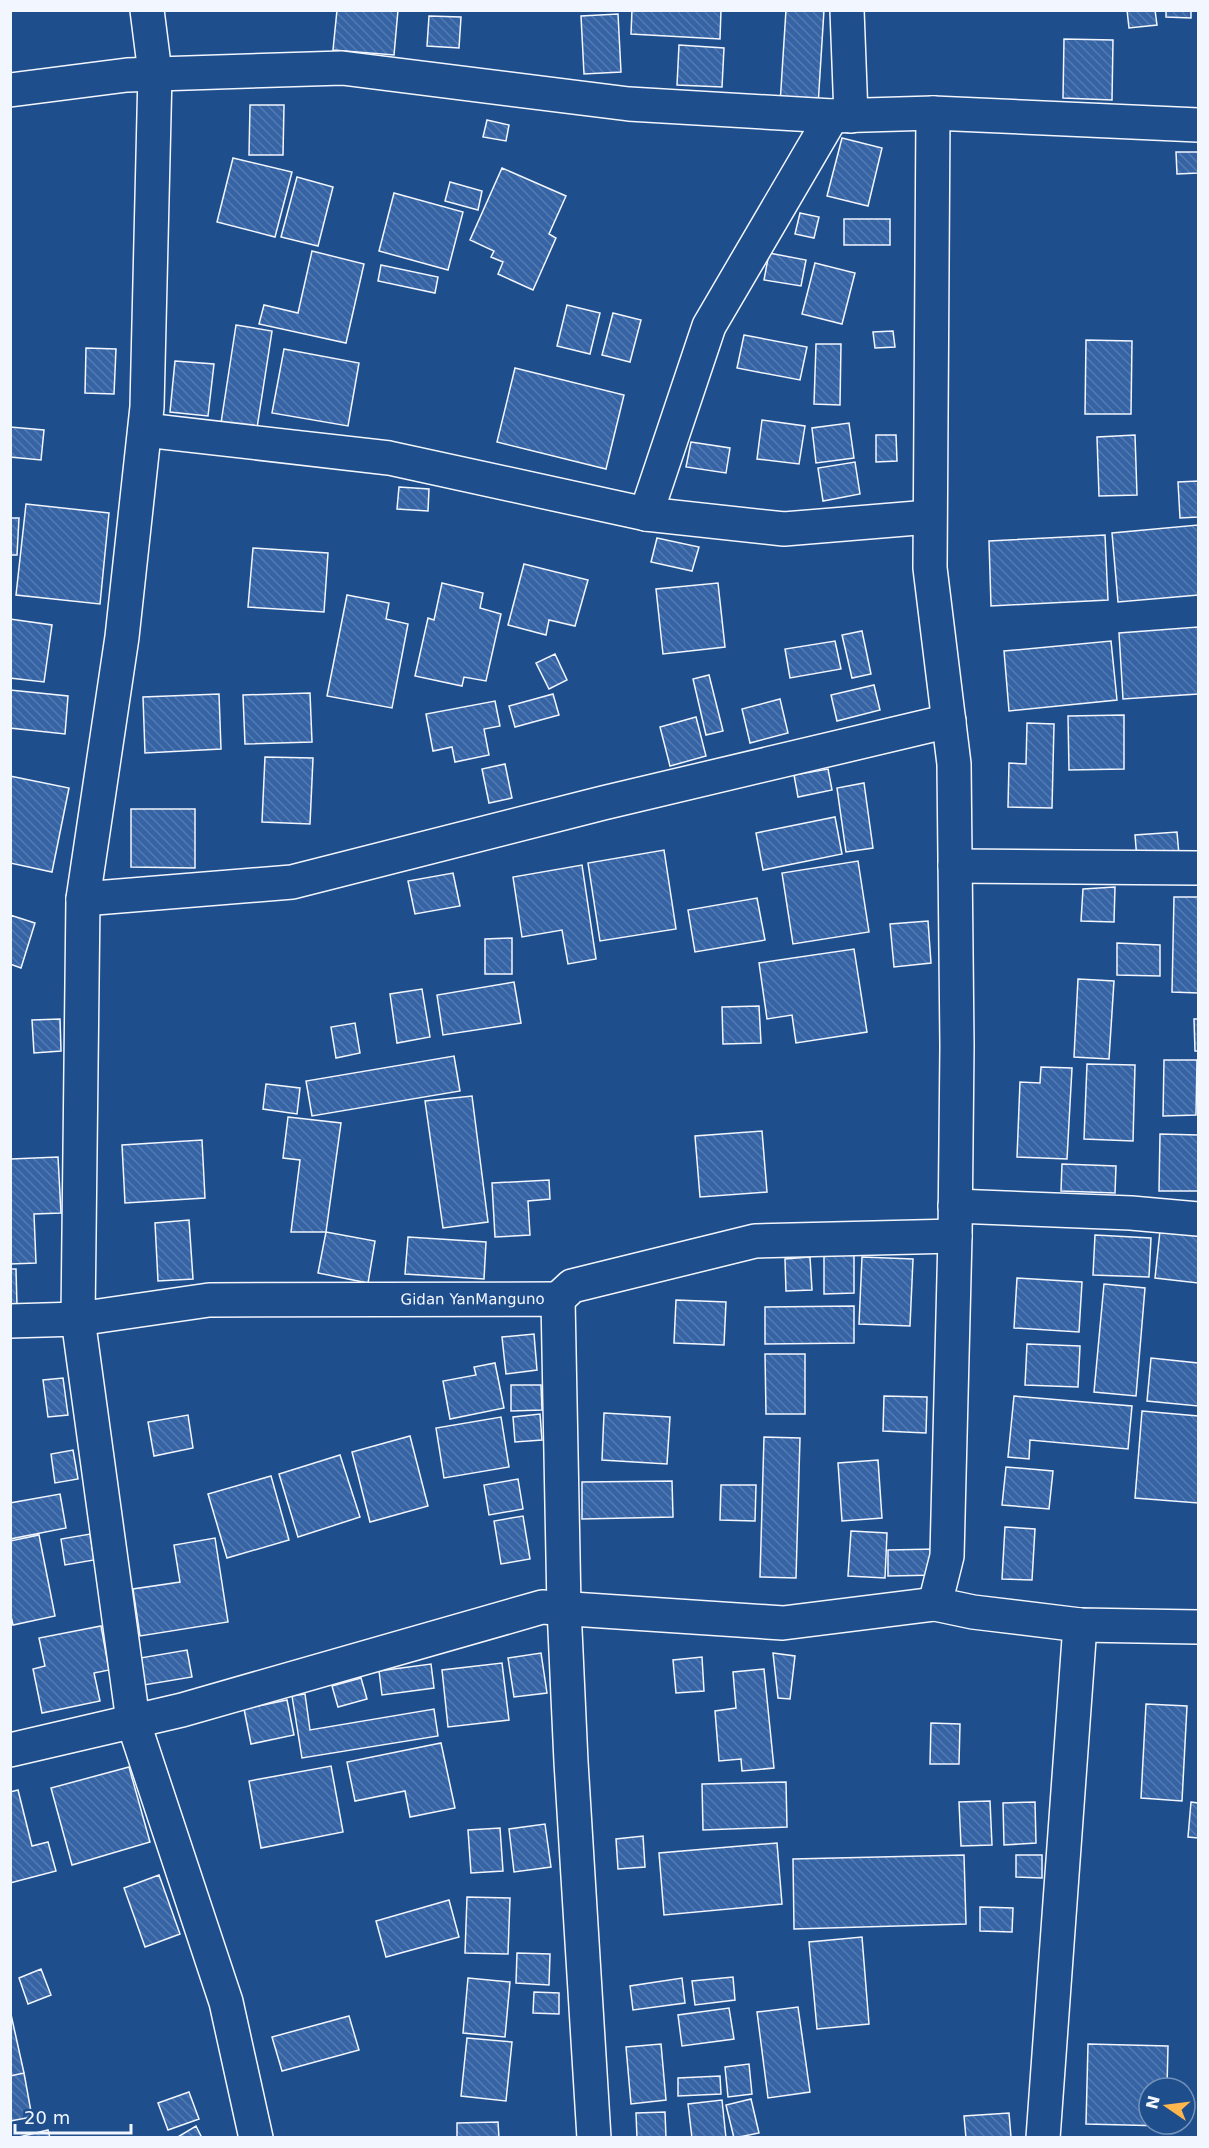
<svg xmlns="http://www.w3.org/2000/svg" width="1209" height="2148" viewBox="0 0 1209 2148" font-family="'DejaVu Sans',sans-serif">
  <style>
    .building { fill: url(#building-back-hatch); stroke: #f2f6ff; stroke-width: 1.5 }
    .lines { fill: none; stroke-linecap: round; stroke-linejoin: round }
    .minor-casing { stroke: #f2f6ff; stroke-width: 36 }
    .minor { stroke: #1f4e8c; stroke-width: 33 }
    .labels { text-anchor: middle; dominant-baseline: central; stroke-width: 4.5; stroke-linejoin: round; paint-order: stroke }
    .street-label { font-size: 15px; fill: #f2f6ff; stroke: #1f4e8c }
  </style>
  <defs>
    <pattern id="building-back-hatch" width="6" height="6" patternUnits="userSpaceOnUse" patternTransform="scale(1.5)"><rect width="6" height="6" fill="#3563a3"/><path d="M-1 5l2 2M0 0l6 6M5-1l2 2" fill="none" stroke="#537ab1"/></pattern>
  </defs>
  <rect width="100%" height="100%" fill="#1f4e8c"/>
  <path class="building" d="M337,10h61l-4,45 -61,-5z
    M632,10h89l-1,29 -89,-5z
    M786,10h38l-6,96 -38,-2z
    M1127,10h28l2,15 -28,3z
    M1166,10h25v8l-25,-1z
    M618,14l3,58 -37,2 -3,-58z
    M429,16l32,1 -2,31 -32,-2z
    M1064,39l49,1 -1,60 -49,-2z
    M679,45l45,3 -2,39 -45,-2z
    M250,105h34l-1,50h-34z
    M487,120l22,5 -3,16 -23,-4z
    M842,138l40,10 -14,58 -41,-10z
    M1176,152h22v21l-21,1z
    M233,158l59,14 -17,65 -58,-15z
    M502,168l64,28 -17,38 7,4 -23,52 -35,-16 5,-12 -12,-5 3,-6 -24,-11z
    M297,177l36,10 -15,59 -37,-9z
    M450,182l32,9 -4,19 -33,-9z
    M394,193l69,19 -15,58 -69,-19z
    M800,213l19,4 -5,21 -19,-4z
    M844,219h46v26h-46z
    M312,251l52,13 -18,79 -87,-19 5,-19 34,8z
    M769,253l37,7 -5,26 -37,-6z
    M815,263l40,10 -13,51 -40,-10z
    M381,265l57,12 -3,16 -57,-12z
    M567,305l33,8 -10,41 -33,-8z
    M613,313l28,7 -11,42 -28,-7z
    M236,325l36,6 -15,97 -36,-5z
    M893,331l2,16 -20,1 -2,-16z
    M744,335l63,12 -7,33 -63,-12z
    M1086,340l46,1 -1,73h-46z
    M816,344h25l-1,61 -26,-1z
    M86,348l30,1 -2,45 -29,-1z
    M284,349l75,14 -11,63 -76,-13z
    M175,361l39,3 -6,52 -38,-4z
    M515,368l109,27 -18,74 -109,-27z
    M762,420l43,6 -6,38 -42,-5z
    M849,423l5,35 -38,5 -4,-35z
    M10,427l34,3 -3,30 -31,-3z
    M876,435h20l1,26 -21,1z
    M1135,435l2,60 -38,1 -2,-59z
    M691,442l39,6 -4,25 -40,-6z
    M855,462l5,32 -37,7 -5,-33z
    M1198,481v36l-18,1 -2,-36z
    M399,487l30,2 -1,22 -31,-2z
    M26,504l83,9 -9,91 -84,-9z
    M10,518h9l-2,37h-7z
    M1198,525v70l-80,7 -6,-69z
    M1105,535l3,65 -117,6 -2,-65z
    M657,538l42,9 -7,24 -41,-9z
    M253,548l75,5 -4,59 -76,-5z
    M524,564l64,16 -13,46 -26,-6 -3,15 -38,-10z
    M442,583l41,10 -3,15 21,6 -15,67 -22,-4 -2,9 -47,-10 13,-58 6,2z
    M718,583l7,64 -62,7 -7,-65z
    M347,595l42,8 -3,16 22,5 -16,84 -65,-12z
    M10,619l42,6 -8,57 -34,-4z
    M1198,627v67l-75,5 -4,-66z
    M862,631l9,43 -19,4 -10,-43z
    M835,641l6,28 -51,9 -5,-29z
    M1111,641l6,59 -108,11 -5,-60z
    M555,654l12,26 -18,9 -13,-26z
    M709,675l14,56 -17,4 -13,-56z
    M874,685l6,25 -43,11 -6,-26z
    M10,690l58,6 -3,38 -55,-6z
    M310,693l2,49 -67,2 -2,-49z
    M219,694l2,55 -76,4 -2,-56z
    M553,694l6,21 -44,12 -6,-21z
    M780,699l8,34 -38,10 -8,-34z
    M495,701l5,25 -16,3 5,26 -34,7 -3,-15 -19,4 -7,-37z
    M1124,715v54l-55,1 -1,-54z
    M696,717l10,39 -36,10 -10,-39z
    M1027,723l27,1 -2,84 -44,-1 1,-44 17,1z
    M265,757l48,1 -3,66 -48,-2z
    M505,764l7,34 -23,5 -7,-34z
    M828,769l4,21 -34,7 -4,-22z
    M10,776l59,12 -17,84 -42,-9z
    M864,783l9,65 -27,4 -9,-64z
    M131,809h64v59l-64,-1z
    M835,817l7,37 -79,16 -7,-37z
    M1177,832l2,23 -42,4 -2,-24z
    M664,850l12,79 -76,12 -12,-78z
    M858,861l11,71 -76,12 -11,-71z
    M582,865l14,94 -28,5 -6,-34 -40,7 -9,-60z
    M453,873l7,33 -45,8 -7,-33z
    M1115,887l-1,35 -33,-1 2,-32z
    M1174,897h24v96l-26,-1z
    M757,898l8,42 -70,12 -7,-42z
    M10,915l25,8 -14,45 -11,-4z
    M928,921l3,42 -37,4 -4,-43z
    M512,938v36h-27v-35z
    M1117,943l43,2v31l-43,-1z
    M854,949l13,83 -71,11 -4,-28 -25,4 -8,-56z
    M1078,979l36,2 -5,78 -35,-2z
    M514,982l7,41 -78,12 -6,-40z
    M422,989l8,48 -33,6 -7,-49z
    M759,1006l2,37 -38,1 -1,-37z
    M60,1019l1,32 -27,2 -2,-33z
    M1194,1019h4v32h-3z
    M355,1023l5,30 -24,5 -5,-31z
    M454,1056l6,35 -148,25 -6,-35z
    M1164,1060h33l-1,55 -33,1z
    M1087,1064l48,1 -2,76 -49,-2z
    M1041,1067l31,1 -5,91 -50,-2 3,-75 20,1z
    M266,1084l34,4 -3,26 -34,-5z
    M472,1096l16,126 -45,6 -18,-127z
    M288,1117l53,6 -15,109h-35l9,-72 -17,-2z
    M762,1131l5,61 -67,5 -5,-61z
    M1160,1134l38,1v56h-39z
    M10,1138l1,21 47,-2 3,56 -27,1 2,49 -26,1z
    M202,1140l3,58 -80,5 -3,-58z
    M1062,1164l54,2 -1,27 -54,-2z
    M549,1180l1,19 -22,2 2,34 -35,2 -3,-54z
    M189,1220l4,59 -35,2 -3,-58z
    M1160,1231l38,3v49l-43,-5z
    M326,1232l49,9 -7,42 -50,-10z
    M1095,1235l56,3 -2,39 -56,-2z
    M408,1237l78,5 -2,37 -79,-5z
    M854,1254v39l-30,1v-39z
    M810,1257l2,33 -26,1 -1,-32z
    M862,1257l51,2 -3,67 -51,-2z
    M10,1269h6l1,37h-7z
    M1017,1278l65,4 -3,50 -65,-4z
    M1104,1284l41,4 -9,108 -42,-4z
    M676,1300l50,2 -2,43 -50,-2z
    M854,1306v37l-89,1v-37z
    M534,1334l3,36 -31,4 -4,-37z
    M1027,1344l53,2 -2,41 -53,-2z
    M765,1354h40v60h-39z
    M1151,1358l47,5v43l-51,-5z
    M495,1363l9,45 -54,11 -7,-38 33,-6 -2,-8z
    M63,1378l5,37 -20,2 -5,-37z
    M511,1385h30l1,25 -31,1z
    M884,1396l43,1 -1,36 -43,-2z
    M1014,1396l118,10 -4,43 -98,-9 -1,19 -21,-2z
    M1142,1411l56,5v87l-63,-5z
    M604,1413l66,4 -3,47 -65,-4z
    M540,1414l2,26 -27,2 -2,-25z
    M188,1415l5,33 -39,8 -6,-34z
    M501,1417l8,50 -65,11 -8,-50z
    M410,1436l18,70 -58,16 -18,-70z
    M764,1437l36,1 -4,140 -36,-1z
    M73,1450l5,29 -23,4 -4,-29z
    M340,1455l20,62 -62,20 -19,-63z
    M878,1460l4,58 -40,3 -4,-58z
    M1006,1467l47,4 -4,38 -47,-4z
    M271,1476l18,64 -62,18 -19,-64z
    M518,1479l5,30 -34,6 -5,-30z
    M672,1481l1,36 -91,2v-37z
    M721,1485h35l-1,36 -35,-1z
    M60,1494l6,34 -56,11v-36z
    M523,1516l7,43 -29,5 -7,-43z
    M1005,1527l30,2 -3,51 -30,-1z
    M851,1531l36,2 -2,45 -37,-2z
    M90,1534l4,26 -29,5 -4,-26z
    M39,1535l16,81 -42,9 -3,-13v-71z
    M215,1538l13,84 -88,14 -7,-47 47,-7 -6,-37z
    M937,1549v26l-49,1v-26z
    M101,1626l8,44 -15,3 6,28 -58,12 -9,-44 12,-3 -6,-28z
    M187,1650l5,27 -48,8 -4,-27z
    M541,1653l6,40 -33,4 -6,-39z
    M773,1653l22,3 -5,43 -12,-1z
    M702,1657l2,34 -28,2 -3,-33z
    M502,1663l7,57 -61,7 -6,-57z
    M431,1664l3,24 -52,7 -3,-24z
    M764,1669l10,99 -32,3 -1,-12 -22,2 -4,-50 21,-3 -3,-36z
    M361,1678l6,21 -29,8 -6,-21z
    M305,1694l5,36 124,-21 4,27 -136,22 -10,-62z
    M287,1700l7,35 -43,9 -7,-35z
    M1146,1704l41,2 -5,95 -41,-3z
    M931,1723l29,1 -1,40h-29z
    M441,1743l14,65 -45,9 -5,-26 -50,10 -8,-39z
    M331,1766l12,66 -82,16 -12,-67z
    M129,1767l21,75 -78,23 -21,-77z
    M786,1782l1,45 -84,3 -1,-46z
    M18,1790l14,56 16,-4 8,29 -46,12v-91z
    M990,1801l2,44 -31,1 -2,-44z
    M1035,1802l1,41 -32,2 -1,-42z
    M1191,1802l7,1v35l-10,-1z
    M545,1824l6,43 -37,5 -5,-43z
    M500,1828l3,43 -32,2 -3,-43z
    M643,1836l2,31 -27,2 -2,-30z
    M777,1843l5,61 -118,11 -5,-62z
    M964,1855l2,69 -172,5 -1,-70z
    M1016,1855h26v23l-26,-1z
    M159,1875l21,59 -35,13 -21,-59z
    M467,1897l43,1 -2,56 -43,-1z
    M449,1900l10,37 -73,20 -10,-36z
    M980,1907l33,1 -1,24 -32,-1z
    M862,1937l7,87 -52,5 -8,-87z
    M517,1953l33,1 -1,31 -33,-2z
    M41,1969l10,26 -23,9 -9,-26z
    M733,1977l2,23 -40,5 -3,-24z
    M468,1978l42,4 -5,55 -42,-4z
    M682,1978l3,25 -52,7 -3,-24z
    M534,1992l25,1v21l-26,-1z
    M798,2007l12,85 -42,6 -11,-86z
    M729,2008l5,31 -52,7 -4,-31z
    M10,2010l14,63 -14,3z
    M349,2016l10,34 -77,21 -10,-34z
    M467,2038l45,4 -6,59 -45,-5z
    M661,2044l5,56 -35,4 -5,-57z
    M1088,2044l80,2 -1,42h-18v36l17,2 -80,-2z
    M749,2064l3,30 -24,3 -3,-30z
    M24,2073l8,44 -22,4v-45z
    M720,2076l1,18 -43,2v-18z
    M189,2092l10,27 -31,11 -10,-27z
    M751,2099l8,34 -25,5 -8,-33z
    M722,2100l4,38h-34l-4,-34z
    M665,2112l1,26h-29l-1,-25z
    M1009,2113l2,24 -45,1 -2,-22z
    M498,2122l1,16h-42v-15z
    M196,2126l6,12h-26z
    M48,2130l2,8h-35z"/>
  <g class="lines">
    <g class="minor-casing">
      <g id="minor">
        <path d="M147,10l8,63 -8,334 -25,230 -39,262 -5,420 55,402 93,281 30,136"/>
        <path d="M847,10l4,106"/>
        <path d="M10,90l117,-15 215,-7 287,36 203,12 101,-3 265,12"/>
        <path d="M933,113l-3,455 24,196 3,282 -2,190 -8,320 -12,48 38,8 107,13 118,2"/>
        <path d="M145,430l244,28 257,56 138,15 145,-12"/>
        <path d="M646,514l63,-188 123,-210"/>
        <path d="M955,866l243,2"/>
        <path d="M83,899l209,-17 311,-79 346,-82"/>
        <path d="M955,1206l176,7 67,6"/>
        <path d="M558,1299l14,-13 183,-45 200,-5"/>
        <path id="s1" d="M10,1321l68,-2 131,-19 349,-1 6,309 7,154 23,376"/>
        <path d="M10,1750l172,-40 360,-103 241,16 152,-19"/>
        <path d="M1043,2138l37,-513"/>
      </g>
    </g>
    <use href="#minor" class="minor"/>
  </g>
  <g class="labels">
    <g class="street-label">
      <text stroke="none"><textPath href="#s1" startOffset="464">Gidan YanManguno</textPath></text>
    </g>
  </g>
  <rect width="1209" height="2148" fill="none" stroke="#f2f6ff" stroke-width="24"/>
  <g transform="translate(1167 2106) rotate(284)"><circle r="28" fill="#1f4e8c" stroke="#7391ba" stroke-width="1.5"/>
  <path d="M0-4.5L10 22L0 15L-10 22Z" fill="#ffb74d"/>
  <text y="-9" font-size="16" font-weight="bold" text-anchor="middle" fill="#f2f6ff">N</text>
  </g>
  <path d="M15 2124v9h116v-9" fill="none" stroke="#f2f6ff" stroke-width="3"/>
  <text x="24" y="2124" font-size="18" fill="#f2f6ff" stroke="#1f4e8c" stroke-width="4.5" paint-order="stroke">20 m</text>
</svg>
